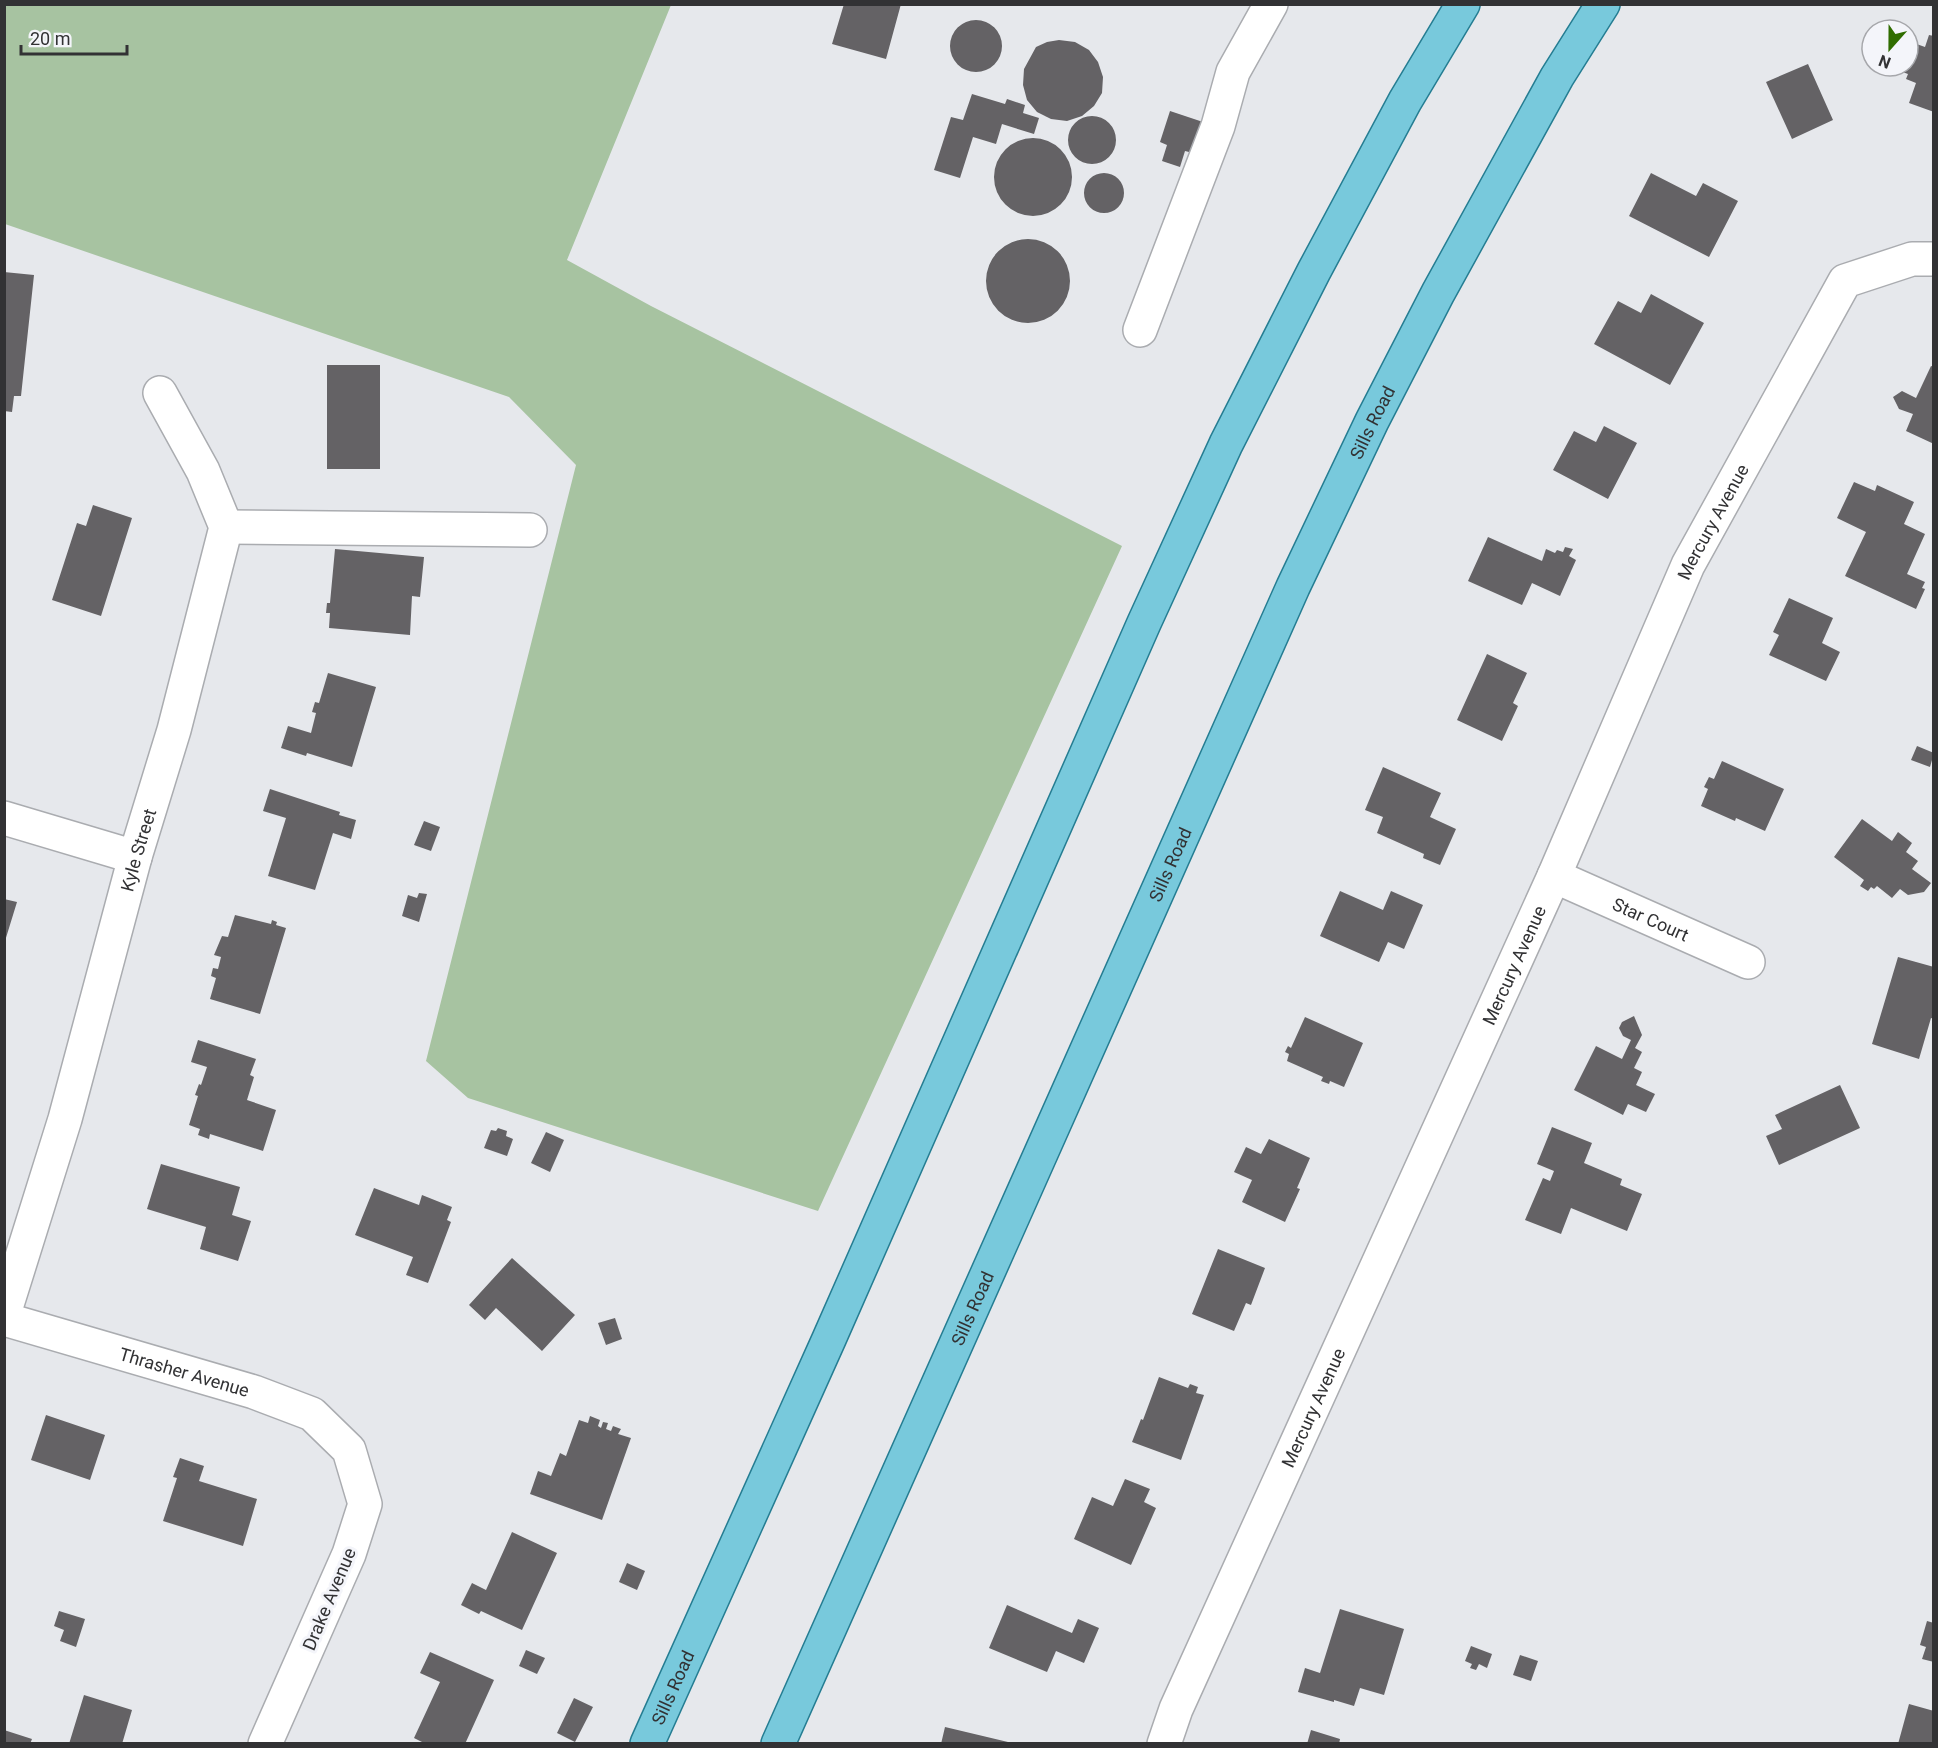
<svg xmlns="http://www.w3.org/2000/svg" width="1938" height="1748" viewBox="0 0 1938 1748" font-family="Roboto,sans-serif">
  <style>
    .green { fill: #a7c3a1 }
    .building { fill: #646265 }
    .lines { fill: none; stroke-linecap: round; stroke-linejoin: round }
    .minor-casing { stroke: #aaacb0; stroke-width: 36 }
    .major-casing { stroke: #257d92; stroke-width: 36 }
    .minor { stroke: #fff; stroke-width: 33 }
    .major { stroke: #78c9dc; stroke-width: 33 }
    .labels { text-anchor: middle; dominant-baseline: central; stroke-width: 6; stroke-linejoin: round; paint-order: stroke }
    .street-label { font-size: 18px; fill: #323234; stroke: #f4f5fa }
  </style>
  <rect width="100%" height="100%" fill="#e6e8ec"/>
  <path class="green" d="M5,4l666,1 -104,255 84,46 471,240 -304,665 -350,-113 -42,-37 150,-596 -67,-68 -504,-173z"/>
  <path class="building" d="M844,4h57l-15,55 -54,-15z
    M950 46a26 26 0 1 1 52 0a26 26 0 1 1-52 0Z
    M1929,35l5,1v76l-25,-9 7,-20 -10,-4 2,-5 -11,-4 2,-4h9v-25l17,6z
    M1059,40l16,2 14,8 9,12 5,15 -1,16 -8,13 -12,10 -15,5 -16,-2 -14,-7 -10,-12 -4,-15 1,-16 12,-22 11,-5z
    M1808,64l25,56 -41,19 -26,-57z
    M972,94l33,10 2,-5 18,6 -2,8 16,5 -5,16 -32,-10 -6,20 -23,-7 -13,41 -26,-8 17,-53 12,3z
    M1170,111l33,11 -10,31 -8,-2 -5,16 -18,-6 5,-16 -7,-3z
    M1068 140a24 24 0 1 1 48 0a24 24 0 1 1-48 0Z
    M994 177a39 39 0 1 1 78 0a39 39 0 1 1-78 0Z
    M1084 193a20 20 0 1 1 40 0a20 20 0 1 1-40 0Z
    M1651,173l45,23 7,-13 35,18 -29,56 -80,-41z
    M986 281a42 42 0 1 1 84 0a42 42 0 1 1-84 0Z
    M4,272l30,3 -13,121h-7l-2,16 -8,-1z
    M1651,294l53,29 -34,62 -76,-41 24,-43 23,12z
    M327,365h53v104h-53z
    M1931,366l3,1v77l-28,-13 7,-17 -14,-5 -6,-12 9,-6 14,7z
    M1604,426l33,17 -29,56 -55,-29 21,-39 22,11z
    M1854,482l21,9 2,-6 37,17 -10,22 21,10 -18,40 18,8 -3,6 3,1 -9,20 -71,-33 21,-44 -29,-14z
    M93,505l39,13 -31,98 -49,-16 25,-77 9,3z
    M1488,537l54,24 4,-12 9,4 2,-3 6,2 2,-5 8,2 -4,7 7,4 -16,36 -28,-13 -10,22 -54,-24z
    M335,549l89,8 -4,40 -8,-1 -2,39 -81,-7 1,-15h-4l1,-10h3z
    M1789,598l44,20 -11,25 18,9 -14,29 -57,-26 10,-20 -6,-3z
    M1487,654l40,19 -14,30 5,3 -16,35 -45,-21z
    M328,673l48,14 -24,80 -45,-14 -1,3 -25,-8 7,-22 23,7 5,-20 -4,-1 3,-10 4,1z
    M1917,746l17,7 -4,14 -19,-7z
    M1722,761l62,28 -19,42 -29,-13 -1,3 -34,-15 7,-17 -4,-2 5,-10 5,2z
    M1383,767l58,26 -11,24 26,12 -16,36 -17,-7 1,-4 -47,-21 6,-16 -18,-7z
    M270,789l70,23 -1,3 17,5 -5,19 -18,-6 -18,57 -47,-14 18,-58 -23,-7z
    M1862,819l30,22 6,-9 14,11 -6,9 12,9 -6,8 19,14 -7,9 -16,3 -8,-6 -8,9 -15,-12 -3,3 -3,-2 -3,4 -8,-5 4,-6 -30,-23z
    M424,821l16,6 -9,24 -17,-6z
    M1340,891l43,19 8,-19 32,14 -19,44 -16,-7 -9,20 -59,-26z
    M419,893l8,1 -8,28 -17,-6 6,-21 9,3z
    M4,899l13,3 -12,39h-1z
    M235,915l36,9 1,-4 5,2 -1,3 10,3 -26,86 -50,-15 6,-21 -5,-2 2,-8 5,1 3,-12 -7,-2 8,-19 6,1z
    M1898,957l36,10v52l-3,-1 -12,41 -47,-15z
    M1634,1016l8,19 -7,13 7,4 -8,16 8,4 -6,13 19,9 -9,18 -18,-8 -5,11 -49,-25 22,-44 26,13 9,-19 -8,-4 -4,-8 3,-6z
    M1305,1017l58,26 -19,44 -14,-6 -1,3 -8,-3 2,-4 -36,-16 2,-7 -4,-2 3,-6 3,2z
    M198,1040l58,19 -6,16 4,2 -7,23 29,10 -13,41 -53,-17 -1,5 -11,-4 2,-6 -11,-4 9,-29 -3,-1 4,-11 2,1 6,-18 -16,-5z
    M1840,1085l20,43 -81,37 -13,-29 16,-7 -7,-14z
    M1552,1127l40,16 -8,20 38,16 -2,6 22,9 -15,37 -56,-23 -10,26 -36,-14 18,-42 7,3 4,-10 -17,-7z
    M498,1128l9,3 -1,5 7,3 -6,17 -23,-8 7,-18 5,1z
    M546,1132l18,8 -14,32 -19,-9z
    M1269,1139l41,19 -13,30 3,1 -15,33 -43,-20 10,-22 -18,-8 12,-25 15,7z
    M161,1164l79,23 -8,28 19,6 -13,40 -38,-12 6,-22 -59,-18z
    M374,1188l45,17 3,-10 30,12 -5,13 4,2 -23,61 -22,-8 7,-18 -58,-22z
    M1218,1249l47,19 -14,37 -5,-2 -12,28 -42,-17z
    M512,1258l63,57 -33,36 -46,-43 -11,12 -16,-15z
    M615,1318l7,21 -16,6 -8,-22z
    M1159,1377l29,11 2,-4 8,3 -2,6 8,2 -23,65 -49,-18 9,-23 2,1z
    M46,1415l59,20 -15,45 -59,-20z
    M590,1416l10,4 -2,6 3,2 2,-6 5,1 -2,6 5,2 2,-5 8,3 -3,5 13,4 -29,82 -72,-26 8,-23 13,5 9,-23 6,3 13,-36 9,3z
    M180,1458l24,8 -5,15 58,18 -14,47 -80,-25 14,-43 -4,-1z
    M1125,1479l25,10 -6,13 12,6 -25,57 -57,-26 18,-42 21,9z
    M512,1532l45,21 -35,77 -41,-19 -2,3 -18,-9 11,-22 14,7z
    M627,1563l18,8 -8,19 -18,-8z
    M1007,1605l65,28 6,-14 21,9 -15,35 -28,-12 -9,21 -58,-24z
    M1340,1609l64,20 -20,66 -24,-7 -6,18 -20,-6v2l-36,-10 7,-24 15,5z
    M59,1611l26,8 -9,28 -16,-6 4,-11 -10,-4z
    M1927,1621l7,2v39l-12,-3 4,-12 -6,-2z
    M1471,1646l21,8 -5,14 -8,-4 -3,6 -6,-2 2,-4 -7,-3z
    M526,1650l19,8 -8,16 -18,-8z
    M430,1652l64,28 -29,64h-39l-12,-6 26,-56 -20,-9z
    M1520,1655l18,6 -7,20 -18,-6z
    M84,1695l48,15 -10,34h-53z
    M574,1698l19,9 -18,35 -18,-9z
    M1909,1704l25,7v33h-36z
    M945,1727l63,15v2h-67z
    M4,1730l28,9 -2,5h-26z
    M1311,1730l29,9 -1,5h-32z"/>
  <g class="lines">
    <g class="minor-casing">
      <g id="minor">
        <path d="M1140,330l78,-204 15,-54 38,-68"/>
        <path d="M226,527l304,3"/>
        <path d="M4,818l131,39"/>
        <path id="s1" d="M1554,876l194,86"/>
        <path id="s2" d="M4,1314l61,-195 70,-262 39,-127 52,-203 -23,-56 -43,-78"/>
        <path id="s3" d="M4,1319l250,73 58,22 37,36 16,54 -16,50 -84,190"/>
        <path id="s4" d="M1164,1744l12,-35 378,-833 134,-311 157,-284 67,-22h22"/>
      </g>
    </g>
    <g class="major-casing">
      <g id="major">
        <path id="s5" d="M647,1744l182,-405 315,-716 82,-179 88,-173 91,-170 58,-97"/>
        <path id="s6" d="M778,1744l515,-1157 79,-166 66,-128 119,-216 46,-73"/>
      </g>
    </g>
    <use href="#minor" class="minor"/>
    <use href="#major" class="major"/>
  </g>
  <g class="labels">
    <g class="street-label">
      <text stroke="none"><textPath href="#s6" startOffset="1449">Sills Road</textPath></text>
      <text stroke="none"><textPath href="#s4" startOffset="1340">Mercury Avenue</textPath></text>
      <text stroke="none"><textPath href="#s2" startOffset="483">Kyle Street</textPath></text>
      <text stroke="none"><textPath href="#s6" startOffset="963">Sills Road</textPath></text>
      <text stroke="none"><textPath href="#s1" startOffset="106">Star Court</textPath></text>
      <text stroke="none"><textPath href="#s4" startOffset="854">Mercury Avenue</textPath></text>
      <text stroke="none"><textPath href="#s6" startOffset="477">Sills Road</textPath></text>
      <text stroke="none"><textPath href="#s3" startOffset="188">Thrasher Avenue</textPath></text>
      <text stroke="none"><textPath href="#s4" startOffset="368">Mercury Avenue</textPath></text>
      <text transform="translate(329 1599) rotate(-67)">Drake Avenue</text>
      <text stroke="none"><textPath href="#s5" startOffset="62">Sills Road</textPath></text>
    </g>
  </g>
  <rect width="1938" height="1748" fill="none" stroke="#323234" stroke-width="12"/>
  <g transform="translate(1890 48) rotate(201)"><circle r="28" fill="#f4f5fa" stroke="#a6a7ab" stroke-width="1.5"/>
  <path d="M0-4.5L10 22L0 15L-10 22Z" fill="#306d00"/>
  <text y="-9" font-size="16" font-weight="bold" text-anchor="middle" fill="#323234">N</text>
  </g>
  <path d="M21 45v9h106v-9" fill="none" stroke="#323234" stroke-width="3"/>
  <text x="30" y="45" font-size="18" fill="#323234" stroke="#f4f5fa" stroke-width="4.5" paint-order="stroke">20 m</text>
</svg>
